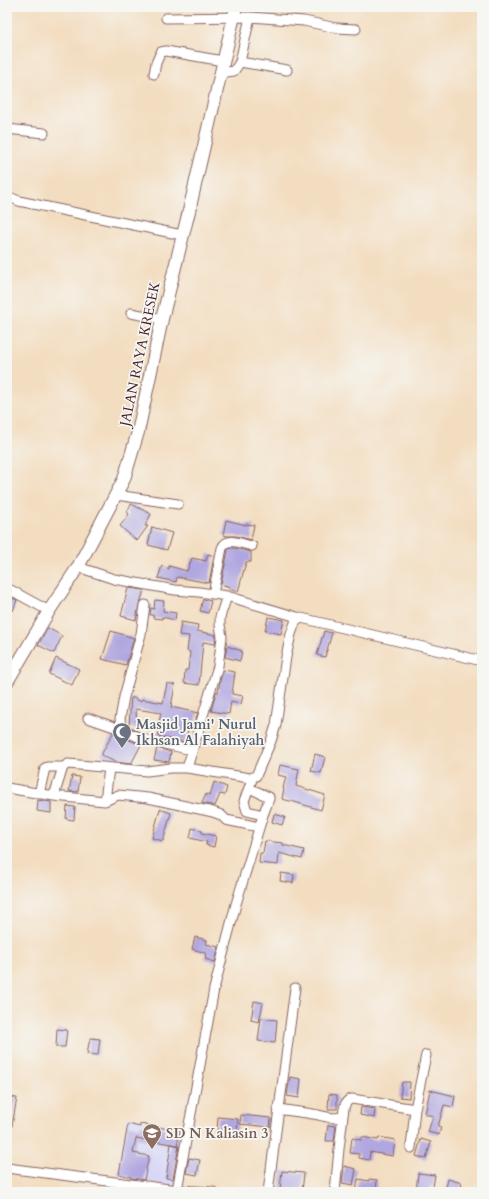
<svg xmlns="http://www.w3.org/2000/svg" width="489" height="1199" viewBox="0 0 489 1199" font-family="Cardo,serif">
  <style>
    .built { fill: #d7d7f8; fill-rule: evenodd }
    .building { fill: #b1a7e0 }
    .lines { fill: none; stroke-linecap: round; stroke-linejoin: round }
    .minor-casing { stroke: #85625f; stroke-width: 11 }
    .major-casing { stroke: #85625f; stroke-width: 14 }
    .minor { stroke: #fff; stroke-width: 9 }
    .major { stroke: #fff; stroke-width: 12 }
    .labels { text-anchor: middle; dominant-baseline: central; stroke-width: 3.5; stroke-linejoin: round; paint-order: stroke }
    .street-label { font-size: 14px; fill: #4a1f2b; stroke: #f6f6f2 }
    .worship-label { font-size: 14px; font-weight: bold; fill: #5b616d; stroke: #f6f6f2; text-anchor: start }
    .education-label { font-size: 14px; font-weight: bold; fill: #785e54; stroke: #f6f6f2; text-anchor: start }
  </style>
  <rect width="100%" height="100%" fill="#f6f6f2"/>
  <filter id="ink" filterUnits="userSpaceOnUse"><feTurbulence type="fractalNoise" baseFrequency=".025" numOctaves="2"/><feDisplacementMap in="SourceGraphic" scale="8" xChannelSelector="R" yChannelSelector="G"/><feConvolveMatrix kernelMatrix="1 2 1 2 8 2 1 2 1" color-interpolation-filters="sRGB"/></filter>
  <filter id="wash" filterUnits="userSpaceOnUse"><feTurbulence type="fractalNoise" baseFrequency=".012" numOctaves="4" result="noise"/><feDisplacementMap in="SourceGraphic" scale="16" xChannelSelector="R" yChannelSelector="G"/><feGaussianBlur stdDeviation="0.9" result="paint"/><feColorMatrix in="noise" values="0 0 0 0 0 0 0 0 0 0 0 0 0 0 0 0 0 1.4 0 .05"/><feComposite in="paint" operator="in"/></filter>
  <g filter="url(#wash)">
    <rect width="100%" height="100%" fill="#f3ddc0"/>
    <path class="built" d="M128,1117l60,11 -11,59 -60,-11zM129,1124l9,2 -10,50 -9,-2zM141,1124l39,7 -3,14 5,1 -5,34 -11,-2 5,-34 -33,-5zM135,1153l13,3 -4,24 -13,-2z"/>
    <g id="blocks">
      <path class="building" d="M131,504l20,10 -6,12h3l-11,15 -17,-15 9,-12 -2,-2z
        M226,520l20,5v-1l8,1 -3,15 -15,-4h-8l-5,-1z
        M152,527l20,6 -5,17 -19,-5z
        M230,548h4l17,4v10h-5l-8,30 -9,-3 1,-2 -9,-3 7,-34z
        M208,554l6,2 -5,27 -32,-6 -1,5 -18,-4 4,-12 7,3v-3l18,5 5,-13 14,3z
        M128,588l16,2 -3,10 -2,4 -3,16 -15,-4z
        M7,596l10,4 -4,11 -6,-2z
        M203,599l8,2 -3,12 -8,-2z
        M155,600l9,1 -1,10 13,2 -1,7 -13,-3v2l-9,-1v-3h-3l1,-7 3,1z
        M268,617l16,3 -3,14 -16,-3z
        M181,622l17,3 -1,6 19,4 -1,9 -12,-2 -4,43 -15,-2 1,-13h3l2,-18 -3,-1 2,-15 -10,-1z
        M48,628l14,8 -8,17 -16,-8z
        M111,631l23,7 -8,27 -24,-6z
        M324,631l8,2 -7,24 -8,-2z
        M227,646l15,5 -2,10 -15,-4z
        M56,658l23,11 -7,16 -23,-11z
        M223,670l12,2 -3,22 11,2 -2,8 -10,-2 -2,12 -18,-3 5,-19h2l2,-11z
        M167,683l8,2 -4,22 27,6 -6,16 -4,-1 -2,14 -26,-5v-1l-2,-1 4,-12 -3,-1 2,-9 -25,-4 1,21 -8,-4 2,-28h5v2l5,1 1,-2 21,4z
        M113,733l28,12 -10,19 -16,-2 -14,-7z
        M157,748l14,4 -2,10 -15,-2z
        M315,754l10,3 -4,16 -10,-2z
        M280,765l19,4 -3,17 29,9 -4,15 -30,-9h-1l-8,-2 2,-11h-1l3,-11 -8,-2z
        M72,776l8,1 -2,15 -9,-1z
        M214,782l13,5 -2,8 -5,-1 -5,12 -13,-3 4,-9 4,2z
        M38,800l13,2v11l-14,-2z
        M67,806l8,1 -1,13 -8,-1z
        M160,809l11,4 -8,28 -11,-3z
        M274,814l11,3 -3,8 -10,-3z
        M192,828l10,3v2l14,3 -2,11 -8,-2 1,-3 -17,-4z
        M265,841l18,2v2l21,5 -2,9 -23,-6 -1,12 -19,-2 1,-10h3z
        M281,873l13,2 -1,8 -13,-2z
        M195,937l12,3 -1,4 13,3 -4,15 -10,-3 1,-6 -14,-4z
        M254,1001l9,2 -4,19 -8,-2z
        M261,1018l16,2 -2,23 -17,-2z
        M57,1029l10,1 -2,17h-9z
        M90,1038l10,1 -2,16 -11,-1z
        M290,1077l11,2 -2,19 -12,-2z
        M402,1082h8l-1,16 -9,-1z
        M430,1090l25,6 -2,11 -9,-2 -6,22h3l-2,8 -11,-3 5,-16 -8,-2z
        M329,1094l8,1v14h-9z
        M7,1097l10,1 -6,33h-4z
        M361,1107l14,2 -1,9 -14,-3z
        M241,1115l30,3 -1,9 -30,-3z
        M218,1117l20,2 -1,16 -20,-2z
        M128,1124l12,3v-3l40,7 -3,14 -41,-7 -3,15 16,3 -5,24 -13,-2v-1l-12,-3z
        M328,1125l8,1 -2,15h-8z
        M362,1137l16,3 1,-3 16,3 -2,16 -23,-4 -1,8 -10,-2v-4l-9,-1 2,-15 9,2z
        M421,1139l10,3 -5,17 -10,-3z
        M171,1144l8,2 -6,33 -7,-1z
        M189,1158l11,2 -3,15 -11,-2z
        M344,1166l12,3 -3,16 -11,-2z
        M282,1171l22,2 -2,19 -22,-2z
        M418,1173l17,2 -2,12h-2l-1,5h-14z
        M358,1179l11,2v-2l8,1 -1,12 -20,-1z
        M448,1179l14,4 -2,9h-15z"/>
    </g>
  </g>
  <g filter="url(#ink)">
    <use href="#blocks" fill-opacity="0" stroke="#85625f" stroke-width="1"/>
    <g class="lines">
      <g class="minor-casing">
        <path id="minor" d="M166,18l84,-1 54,4 32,7 20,1
          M240,62l47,8
          M220,73l14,-2 6,-9 10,-45
          M154,74l2,-11 5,-11 5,-1 57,10
          M7,129l37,4
          M7,196l12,5 33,7 130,27
          M131,313l31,6
          M116,495l62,9
          M78,567l36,12 61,11 24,2 28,4 70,21 185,44
          M7,588l42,23
          M213,594l9,-46c5,-12 19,-4 30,-2
          M145,605l-4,29 -17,63 -4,22 1,8 2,3 19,9 50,11
          M88,718l35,12
          M187,768l63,10 6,-2 15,-35 5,-16 10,-68 5,-23 6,-17
          M7,788l47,8 51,5 13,-6 30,3 65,14 8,3 5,5 33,7
          M249,788l20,9v2l-6,16
          M39,794l6,-26 2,-1h16
          M54,796l9,-29 5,-3 79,7 24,-3h16l31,-102 4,-29 -2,-12v-8l7,-21
          M105,801l4,-33
          M278,1109c12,2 23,3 35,5 9,1 22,7 30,2 1,-7 1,-16 9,-17l63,10
          M411,1148l4,-39 11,-54
          M7,1168l170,22 36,2
          M177,1190l37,-201 22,-85 27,-89 -16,-4 -3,-10 9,-24
          M268,1192l27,-204
          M335,1192l4,-43 4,-33"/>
      </g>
      <g class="major-casing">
        <path id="major" d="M7,682l42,-71 29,-44 46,-88 14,-47 24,-113 27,-108 47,-204"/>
      </g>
      <use href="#minor" class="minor"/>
      <use href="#major" class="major"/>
    </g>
  </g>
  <defs>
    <g id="mosque-pin" transform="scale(1)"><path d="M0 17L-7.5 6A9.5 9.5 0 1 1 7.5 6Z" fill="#6b7280" stroke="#f6f6f2"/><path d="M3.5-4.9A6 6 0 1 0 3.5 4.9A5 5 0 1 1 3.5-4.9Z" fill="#fff"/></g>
    <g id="school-pin" transform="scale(1)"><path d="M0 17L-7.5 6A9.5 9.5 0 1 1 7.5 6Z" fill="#8d6e63" stroke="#f6f6f2"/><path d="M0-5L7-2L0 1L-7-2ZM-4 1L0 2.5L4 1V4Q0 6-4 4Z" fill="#fff"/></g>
  </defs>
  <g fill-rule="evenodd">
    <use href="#mosque-pin" x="122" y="732"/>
    <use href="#school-pin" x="152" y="1133"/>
  </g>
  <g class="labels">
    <g class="street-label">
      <text transform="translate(140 354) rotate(-78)">JALAN RAYA KRESEK</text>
    </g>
    <g class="worship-label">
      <text x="136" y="724">Masjid Jami' Nurul<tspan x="136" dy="16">Ikhsan Al Falahiyah</tspan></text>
    </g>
    <g class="education-label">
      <text x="166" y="1133">SD N Kaliasin 3</text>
    </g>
  </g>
  <rect width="489" height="1199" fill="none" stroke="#f6f6f2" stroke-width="24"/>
</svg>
